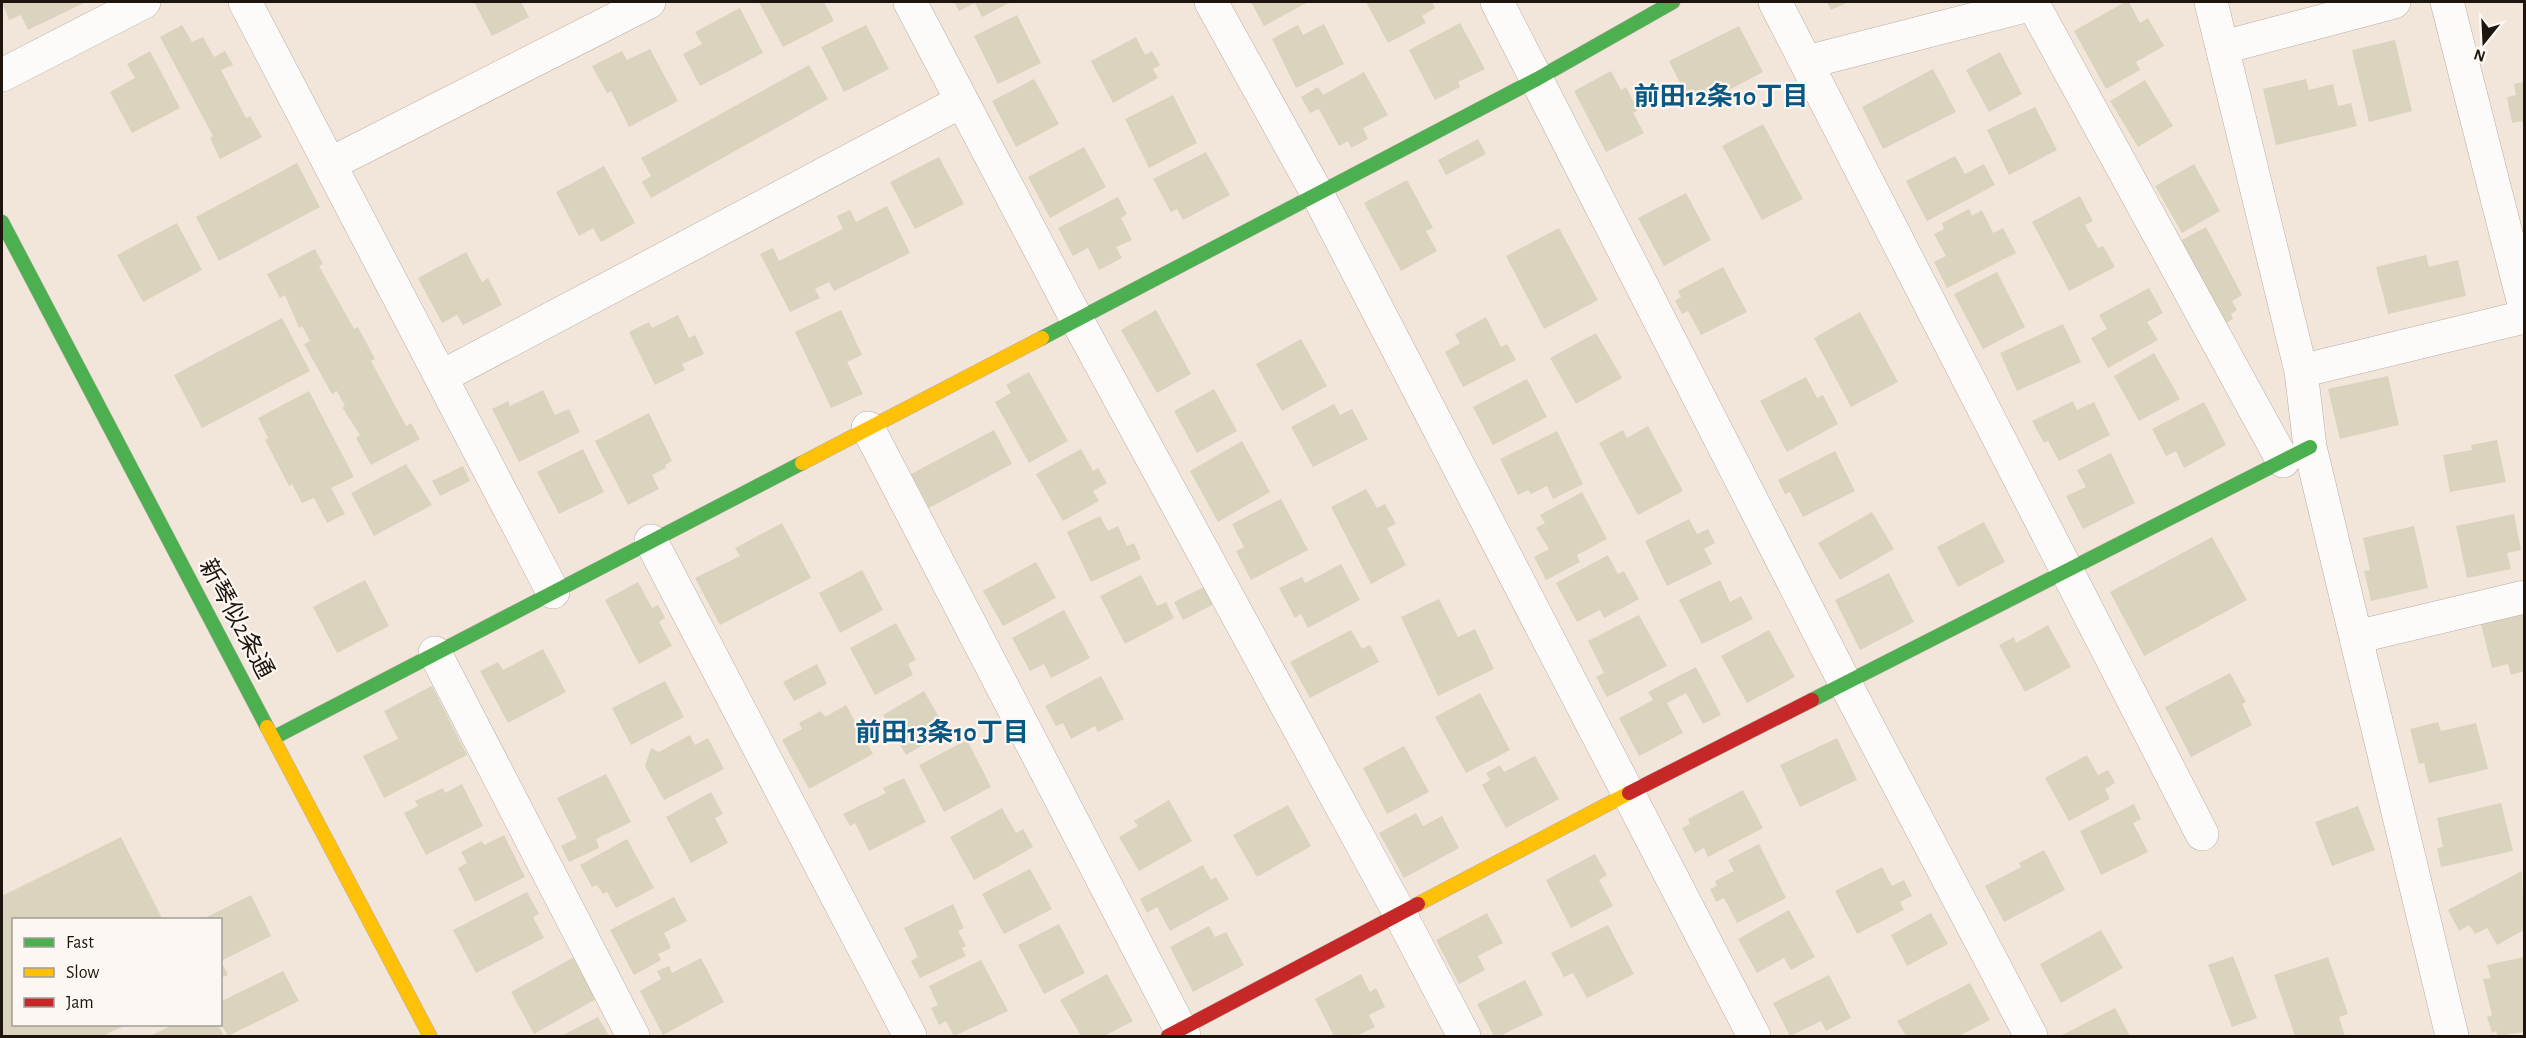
<svg xmlns="http://www.w3.org/2000/svg" width="2526" height="1038" viewBox="0 0 2526 1038" font-family="'Alegreya Sans','Noto Sans JP',sans-serif">
  <style>
    .building { fill: #dad3be }
    .lines { fill: none; stroke-linecap: round; stroke-linejoin: round }
    .street-casing { stroke: #b7ada4; stroke-width: 34 }
    .fast-casing { stroke: #b7ada4; stroke-width: 15 }
    .slow-casing { stroke: #b7ada4; stroke-width: 15 }
    .jam-casing { stroke: #b7ada4; stroke-width: 15 }
    .street { stroke: #fdfbf9; stroke-width: 33 }
    .fast { stroke: #4caf50; stroke-width: 14 }
    .slow { stroke: #ffc107; stroke-width: 14 }
    .jam { stroke: #c62828; stroke-width: 14 }
    .labels { text-anchor: middle; dominant-baseline: central; stroke-width: 4.5; stroke-linejoin: round; paint-order: stroke }
    .street-label { font-size: 24px; fill: #1e160e; stroke: #fcf7f2 }
    .neighbourhood-label { font-size: 26px; font-weight: bold; fill: #095884; stroke: #fcf7f2 }
  </style>
  <rect width="100%" height="100%" fill="#f2e6da"/>
  <path class="building" d="M2,2h84l-58,28 -7,-15 -12,5z
    M474,2h47l8,15 -37,19z
    M759,2h65l10,19 -51,26z
    M954,2h57l-29,15 -7,-14 -16,8z
    M1251,2h57l-44,24z
    M1366,2h66l3,6 -13,8 4,7 -38,20z
    M1827,2h22l-18,8z
    M2125,2h4l11,21 8,-5 16,28 -28,16 4,8 -34,19 -32,-58z
    M740,8l23,45 -63,33 -17,-32 19,-10 -7,-12z
    M1017,15l24,48 -43,21 -24,-48z
    M1460,23l25,46 -27,13 2,5 -25,13 -26,-50z
    M1324,24l20,40 -48,24 -24,-49 26,-14 5,10z
    M182,25l10,17 11,-5 11,20 11,-6 8,14 -12,5 25,48 4,-2 12,21 -42,22 -10,-21 3,-2 -53,-99z
    M866,25l23,44 -45,23 -23,-45z
    M1739,26l24,46 -49,26 -3,-5 -21,10 -21,-42z
    M1136,37l9,18 7,-4 8,14 -7,4 5,9 -45,25 -22,-42z
    M2395,40l17,71 -43,11 -17,-72z
    M650,49l28,52 -49,26 -18,-36 -4,2 -15,-27 30,-15 5,9z
    M150,51l30,57 -48,25 -22,-41 25,-14 -8,-14z
    M2000,52l22,42 -33,18 -23,-42z
    M809,65l19,34 -177,99 -9,-16 9,-6 -10,-18z
    M1933,69l23,43 -73,37 -21,-42z
    M1611,71l10,19 5,-3 12,23 -5,3 11,20 -38,19 -32,-61z
    M1364,72l24,43 -25,13 5,11 -17,9 -3,-7 -9,5 -20,-37 -9,4 -9,-16 17,-10 5,8z
    M1034,79l25,45 -43,23 -24,-46z
    M2306,79l3,11 24,-6 5,22 13,-3 6,23 -81,19 -13,-56z
    M2145,80l28,46 -35,21 -28,-46z
    M2524,82v45l-2,-6 -10,2 -5,-26 9,-2 -2,-11z
    M1173,95l24,48 -48,25 -24,-49z
    M2035,107l22,43 -48,25 -22,-45z
    M1763,124l40,75 -41,21 -40,-74z
    M1478,139l8,15 -40,21 -8,-15z
    M1084,147l22,40 -56,31 -22,-41z
    M1206,152l24,43 -47,25 -6,-11 -6,3 -18,-33z
    M1955,156l10,18 19,-10 11,21 -68,36 -21,-40z
    M939,157l25,47 -49,25 -25,-47z
    M297,163l23,44 -101,54 -23,-44z
    M2194,164l26,47 -38,22 -27,-47z
    M604,166l31,57 -34,19 -8,-14 -14,8 -23,-44z
    M1407,180l26,48 -7,3 11,20 -36,20 -37,-68z
    M1686,193l25,47 -47,26 -26,-48z
    M2080,196l13,25 -8,4 13,23 5,-2 12,21 -46,24 -37,-69z
    M1118,197l9,17 -6,4 11,22 -16,7 6,11 -23,12 -11,-22 -15,8 -15,-28z
    M887,206l23,47 -76,38 -5,-9 -14,7 5,9 -30,14 -30,-58 13,-6 6,13 64,-32 -6,-13 13,-6 6,12z
    M1969,209l3,7 10,-6 11,23 10,-5 13,25 -69,35 -13,-26 12,-6 -12,-22 10,-5 -2,-6z
    M177,223l25,47 -59,32 -26,-47z
    M2206,227l36,68 -10,6 5,9 -6,4 2,5 -11,6 -44,-83z
    M1559,228l39,72 -54,29 -38,-73z
    M315,249l8,15 -4,2 35,63 4,-2 17,32 -4,2 35,65 5,-3 9,16 -49,26 -15,-27 4,-3 -18,-28 3,-1 -8,-15 -5,3 -28,-50 6,-3 -8,-15 -3,2 -14,-33 -5,3 -13,-24z
    M466,252l16,30 6,-4 14,27 -39,20 -6,-10 -15,8 -24,-45z
    M2426,255l3,12 29,-7 8,36 -78,18 -12,-47z
    M1723,267l24,45 -46,23 -13,-24 -6,3 -7,-13 6,-4 -3,-6z
    M1997,272l28,55 -42,22 -29,-55z
    M2149,288l14,25 -16,9 11,18 -50,28 -17,-30 16,-9 -8,-14z
    M841,310l21,45 -15,7 16,32 -32,14 -36,-76z
    M1156,310l35,64 -34,19 -36,-63z
    M1860,312l38,70 -47,25 -37,-69z
    M678,315l11,23 6,-3 9,19 -22,10 3,6 -30,15 -26,-53 20,-10 3,6z
    M1486,317l15,30 6,-3 9,16 -53,27 -18,-35 15,-9 -5,-9z
    M282,318l28,53 -108,57 -28,-53z
    M2063,324l18,38 -64,29 -17,-38z
    M1596,333l26,45 -46,26 -26,-46z
    M1301,339l26,47 -45,25 -26,-47z
    M2154,353l26,46 -41,22 -25,-45z
    M1029,372l39,69 -39,22 -34,-61 16,-9 -5,-8z
    M2388,376l11,49 -59,14 -12,-50z
    M1806,377l11,21 6,-3 15,29 -51,28 -27,-51z
    M1527,379l20,38 -54,28 -20,-38z
    M1214,389l23,42 -40,22 -23,-42z
    M543,390l12,25 14,-6 11,23 -61,30 -27,-53 16,-8 2,5z
    M309,391l45,86 -23,11 14,26 -18,9 -13,-25 -12,5 -10,-19 -3,2 -24,-46 3,-2 -10,-20z
    M2073,401l4,9 17,-8 16,33 -51,26 -11,-20 -4,2 -12,-22z
    M2204,402l22,43 -42,23 -8,-17 -10,5 -14,-27z
    M1334,404l6,11 12,-6 16,30 -55,28 -22,-40z
    M649,413l23,48 -7,4 1,3 -14,7 7,14 -31,16 -33,-64z
    M1648,426l35,65 -45,24 -39,-72 24,-13 4,8z
    M994,430l18,34 -83,44 -18,-34z
    M1557,431l26,53 -30,15 -6,-13 -16,8 -3,-4 -10,5 -18,-36z
    M2497,440l9,42 -56,10 -7,-37 29,-5 -1,-5z
    M1242,441l28,51 -52,30 -28,-51z
    M583,449l21,43 -45,22 -22,-42z
    M1081,449l12,22 5,-3 9,15 -14,8 6,10 -36,20 -27,-47z
    M1835,451l20,40 -52,26 -13,-25 -5,2 -7,-14z
    M2111,453l24,50 -52,26 -17,-33 20,-9 -9,-17z
    M406,464l26,41 -58,31 -23,-43z
    M463,466l7,15 -30,15 -8,-15z
    M1366,489l11,19 8,-4 11,20 -9,4 19,37 -35,19 -40,-77z
    M1582,492l25,47 -30,16 3,7 -34,18 -12,-23 15,-8 -13,-21 9,-5 -5,-8z
    M1281,499l27,51 -57,30 -15,-29 8,-4 -12,-23z
    M1872,512l22,37 -54,31 -22,-37z
    M2514,514l7,36 -14,3 4,16 -44,9 -11,-52z
    M1100,516l8,15 10,-5 9,20 7,-3 7,16 -50,23 -24,-50z
    M1689,519l8,15 11,-5 7,14 -11,6 8,15 -45,22 -22,-45z
    M1984,522l21,40 -47,25 -21,-40z
    M782,523l29,55 -91,47 -25,-47 45,-22 -5,-8z
    M2414,526l14,62 -57,13 -7,-30 6,-1 -7,-32z
    M2212,537l35,63 -103,56 -34,-64z
    M1608,555l10,19 6,-3 15,28 -35,19 -4,-8 -23,12 -21,-39z
    M1036,562l20,36 -53,28 -20,-35z
    M1341,564l19,36 -52,28 -7,-14 -6,4 -16,-30 23,-11 3,6z
    M862,570l21,40 -43,23 -21,-40z
    M1889,573l25,49 -54,28 -25,-50z
    M1141,575l16,31 9,-4 8,16 -49,26 -25,-48z
    M365,580l24,46 -52,27 -24,-46z
    M1720,580l10,22 11,-6 12,23 -51,25 -23,-44z
    M638,582l14,26 6,-3 7,13 -6,4 13,24 -33,18 -34,-64z
    M1206,586l8,18 -31,16 -9,-18z
    M1439,599l19,38 17,-8 19,40 -56,27 -37,-79z
    M2524,608v63l-13,4 -3,-11 -16,4 -12,-48z
    M1064,610l26,48 -39,20 -7,-14 -14,7 -18,-33z
    M1639,615l28,51 -60,31 -11,-20 8,-4 -16,-32z
    M896,623l20,37 -8,4 5,11 -38,20 -25,-47z
    M2048,625l23,42 -46,25 -26,-47 15,-8 2,6z
    M1351,630l11,19 8,-4 9,17 -69,36 -20,-36z
    M1769,630l26,47 -48,26 -26,-47z
    M543,649l23,43 -58,31 -28,-52 18,-9 5,8z
    M817,664l10,20 -33,17 -11,-19z
    M1696,667l25,48 -18,9 -17,-31 -19,10 16,30 -44,23 -20,-38 34,-18 -5,-8z
    M2230,673l16,29 -4,2 10,21 -61,32 -26,-50z
    M1101,676l23,43 -26,13 -3,-6 -24,13 -8,-16 -7,3 -11,-20z
    M665,681l19,36 -53,28 -19,-37z
    M432,686l35,69 -83,43 -21,-42 35,-17 -14,-28z
    M924,691l23,40 -41,24 -23,-40z
    M1480,693l30,57 -44,23 -31,-56z
    M846,705l27,49 -64,35 -27,-49 20,-11 -3,-6 22,-12 4,6z
    M2438,722l3,9 35,-8 12,46 -59,14 -5,-20 -5,1 -9,-35z
    M690,735l5,10 13,-7 16,31 -60,31 -19,-34 6,-18 8,4z
    M1837,738l20,42 -57,27 -20,-42z
    M967,740l24,47 -47,25 -25,-47z
    M1404,746l25,46 -42,22 -24,-46z
    M2087,755l11,20 10,-5 7,13 -10,6 5,10 -41,22 -24,-43z
    M1535,756l24,43 -53,29 -24,-43 8,-5 -4,-7 14,-8 4,7z
    M606,774l25,48 -35,17 3,9 -30,14 -8,-16 16,-8 -20,-40z
    M904,778l22,44 -57,29 -14,-28 -5,3 -7,-12 43,-21 -3,-5z
    M462,784l21,42 -57,29 -22,-42 14,-7 -3,-5 28,-13 2,5z
    M1743,790l20,38 -55,29 -4,-9 -9,5 -13,-25 8,-4 -2,-5z
    M711,792l12,22 -8,4 13,25 -37,20 -25,-46z
    M1169,800l23,41 -53,30 -20,-34 19,-11 -4,-5z
    M2501,803l12,48 -72,16 -4,-19 6,-1 -6,-29z
    M2134,804l7,15 -8,4 15,29 -47,23 -21,-44z
    M1288,805l23,41 -54,31 -24,-42z
    M2358,806l17,44 -43,16 -17,-44z
    M1002,808l14,25 7,-4 10,18 -59,33 -24,-43z
    M1416,813l7,13 19,-10 17,32 -55,30 -25,-45z
    M504,835l21,42 -50,25 -17,-34 9,-5 -6,-11 21,-11 2,4z
    M121,837l42,83h-149v104h114l-25,12h-101v-140z
    M627,839l27,49 -38,20 -9,-16 -4,2 -6,-9 -5,2 -12,-22z
    M1759,844l27,54 -49,25 -13,-25 -8,4 -6,-13 7,-3 -2,-5 19,-10 -6,-11z
    M2044,850l21,40 -61,32 -19,-36 36,-19 -2,-4z
    M1595,854l12,21 -8,5 14,26 -42,22 -25,-48z
    M1203,865l8,15 5,-3 13,22 -59,32 -13,-24 -10,6 -7,-14z
    M1882,867l10,19 12,-6 8,16 -12,6 4,8 -47,24 -22,-43z
    M1030,869l22,40 -48,25 -22,-40z
    M2522,871l2,59 -27,15 -10,-17 -12,6 -6,-9 -10,6 -11,-21z
    M527,892l12,22 -6,3 11,21 -68,35 -23,-43z
    M251,895l20,41 -50,25 7,14 -8,3v-58h-19z
    M674,897l13,24 -23,12 7,15 -13,6 3,6 -27,15 -24,-45z
    M953,904l11,24 -6,3 8,15 -4,2 4,8 -46,22 -9,-17 7,-4 -14,-29z
    M1789,910l26,47 -24,13 -7,-12 -27,15 -19,-34z
    M1487,913l16,30 -25,13 7,14 -26,14 -23,-44z
    M1931,913l17,31 -41,22 -16,-31z
    M1059,924l26,49 -41,21 -26,-49z
    M1608,925l26,49 -47,24 -14,-25 -9,4 -13,-24z
    M1209,926l6,11 11,-5 18,33 -51,27 -23,-45z
    M2101,930l22,38 -62,35 -21,-39z
    M2233,956l24,62 -25,9 -24,-62z
    M574,957l24,41 -64,36 -23,-42z
    M2328,957l20,57 -9,3 6,19h-50l-21,-61z
    M2524,957v75l-26,4 -2,-5 -4,2 -5,-16 5,-2 -9,-36 8,-1 -4,-13z
    M701,958l23,44 -61,33 -23,-44 21,-12 -4,-8 12,-5 3,7z
    M981,960l27,51 -54,25 -8,-15 -7,4 -8,-17 7,-3 -9,-19z
    M283,971l16,30 -71,35 -8,-14v-20z
    M1107,974l26,47 -29,15h-23l-21,-36z
    M1361,974l9,18 6,-4 9,19 -16,8 6,12 -19,9h-22l-19,-37z
    M1829,975l22,43 -25,13 -5,-10 -31,15 -17,-33z
    M1525,980l18,35 -43,21h-6l-17,-32z
    M1970,983l20,37 -31,16h-53l-9,-15z
    M2115,1008l15,28h-67l-1,-1z
    M598,1017l11,19h-48z
    M174,1024h43l7,12h-74z"/>
  <g class="lines">
    <g class="street-casing">
      <path id="street" d="M245,2l308,590
        M910,2l167,318 323,594 64,122
        M1211,2l107,193 436,841
        M1497,2l348,681 186,353
        M1775,2l427,832
        M2211,2l90,369 9,76 142,589
        M2447,2l77,302
        M2224,47l170,-45
        M1807,62l226,-58 250,457
        M2,75l142,-73
        M330,164l319,-162
        M2301,371l223,-54
        M441,377l521,-276
        M868,428l316,608
        M651,541l259,495
        M2356,637l168,-40
        M435,653l198,383"/>
    </g>
    <g class="fast-casing">
      <path id="fast" d="M2,222l265,505
        M1042,338l495,-259 136,-77
        M1812,700l498,-253
        M273,738l529,-275"/>
    </g>
    <g class="slow-casing">
      <path id="slow" d="M802,463l240,-125
        M267,727l163,309
        M1418,904l211,-111"/>
    </g>
    <g class="jam-casing">
      <path id="jam" d="M1629,793l183,-93
        M1168,1036l250,-132"/>
    </g>
    <use href="#street" class="street"/>
    <use href="#fast" class="fast"/>
    <use href="#slow" class="slow"/>
    <use href="#jam" class="jam"/>
  </g>
  <g class="labels">
    <g class="street-label">
      <text transform="translate(236 619) rotate(62)">新琴似2条通</text>
    </g>
    <g class="neighbourhood-label">
      <text x="1721" y="97">前田12条10丁目</text>
      <text x="942" y="733">前田13条10丁目</text>
    </g>
  </g>
  <rect width="2526" height="1038" fill="none" stroke="#1e160e" stroke-width="6"/>
  <rect x="12" y="918" width="210" height="108" fill="#fcf7f2" stroke="#a39d97" stroke-width="1.5"/>
  <rect x="24" y="938" width="30" height="9" fill="#4caf50" stroke="#a39d97" stroke-width="1.5"/>
  <text x="66" y="948" font-size="18" fill="#1e160e">Fast</text>
  <rect x="24" y="968" width="30" height="9" fill="#ffc107" stroke="#a39d97" stroke-width="1.5"/>
  <text x="66" y="978" font-size="18" fill="#1e160e">Slow</text>
  <rect x="24" y="998" width="30" height="9" fill="#c62828" stroke="#a39d97" stroke-width="1.5"/>
  <text x="66" y="1008" font-size="18" fill="#1e160e">Jam</text>
  <g transform="translate(2484 42) rotate(198)" stroke="#fcf7f2" stroke-width="4.5" paint-order="stroke">
  <path d="M0-4.5L10 22L0 15L-10 22Z" fill="#1e160e"/>
  <text y="-9" font-size="16" font-weight="bold" text-anchor="middle" fill="#1e160e">N</text>
  </g>
</svg>
